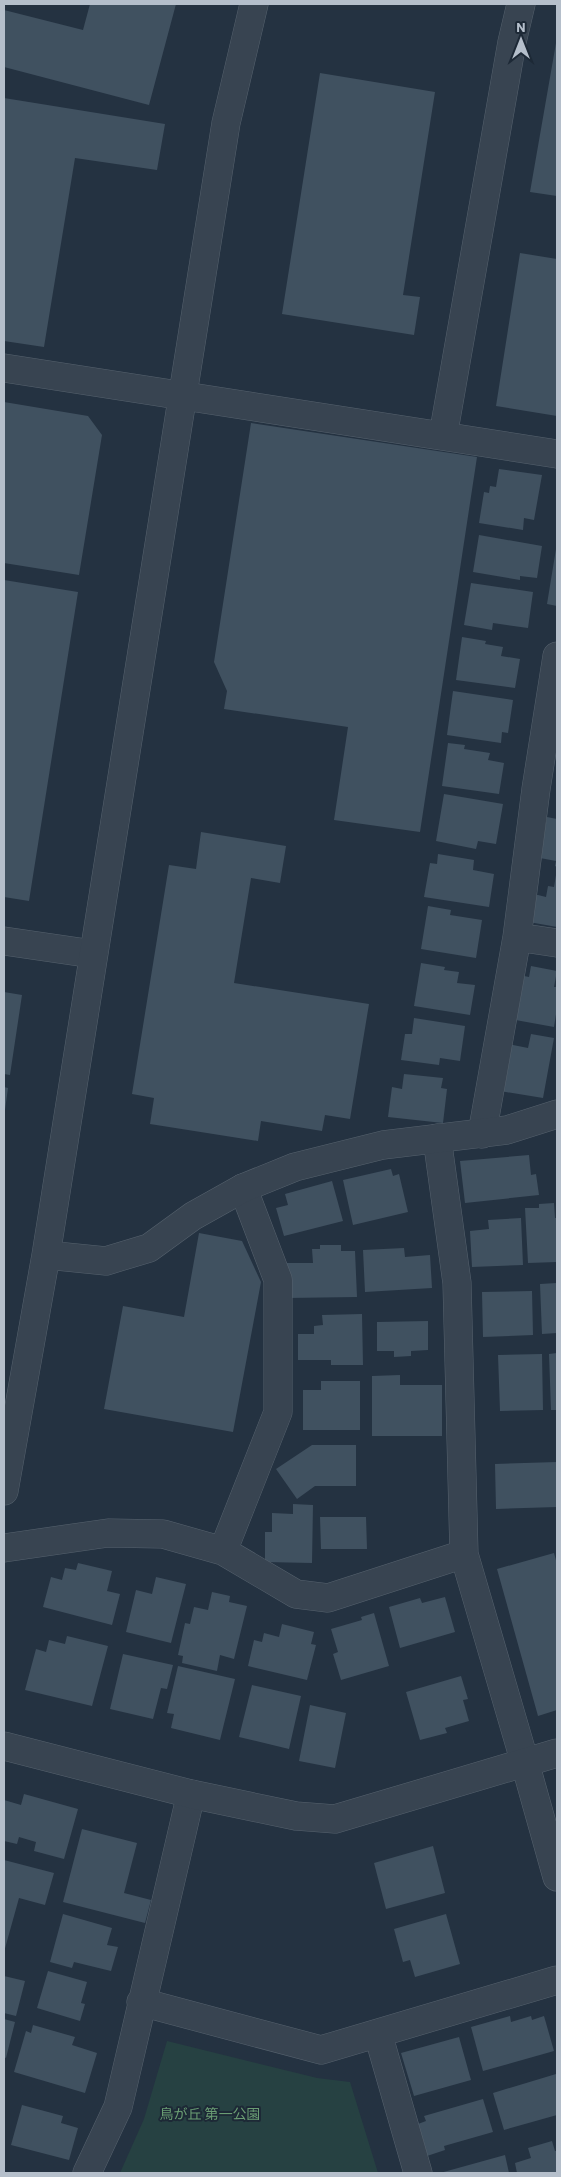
<svg xmlns="http://www.w3.org/2000/svg" width="561" height="2177" viewBox="0 0 561 2177" font-family="Barlow,'Noto Sans JP',sans-serif">
  <style>
    .green { fill: #264142 }
    .building { fill: #405160 }
    .lines { fill: none; stroke-linecap: round; stroke-linejoin: round }
    .minor-casing { stroke: #56626e; stroke-width: 29 }
    .tertiary-casing { stroke: #56626e; stroke-width: 29 }
    .minor { stroke: #384451; stroke-width: 28 }
    .tertiary { stroke: #384451; stroke-width: 28 }
    .labels { text-anchor: middle; dominant-baseline: central; stroke-width: 4; stroke-linejoin: round; paint-order: stroke }
    .park-label { font-size: 14px; fill: #6a9d73; stroke: #1d2936 }
  </style>
  <rect width="100%" height="100%" fill="#243241"/>
  <path class="green" d="M167,2041l150,37 33,4 28,91h-258l24,-54z"/>
  <path class="building" d="M90,4h86l-27,101 -145,-38v-57l79,20z
    M556,43h1v153l-27,-4z
    M320,73l115,19 -32,203 17,2 -6,38 -132,-21z
    M4,98l161,26 -8,46 -82,-12 -31,189 -40,-6z
    M520,253l37,6v157l-61,-10z
    M4,402l84,14 14,19 -23,140 -75,-12z
    M251,423l226,34 -57,375 -86,-12 14,-93 -124,-18 3,-18 -13,-29z
    M499,469l43,6 -8,45 -10,-2 -1,12 -44,-7 5,-31 5,1 1,-7 6,1z
    M479,535l63,11 -5,32 -17,-2v4l-47,-8z
    M556,549h1v57l-10,-2z
    M4,580l74,12 -49,309 -25,-4z
    M471,583l62,9 -5,36 -35,-5 -1,7 -28,-5z
    M462,637l24,4 -1,3 18,3 -2,9 19,3 -5,29 -59,-8z
    M453,691l60,9 -5,33 -6,-1 -1,11 -54,-8z
    M448,743l17,2 -1,4 26,4 -2,7 16,3 -5,31 -57,-8z
    M444,794l59,10 -7,40 -18,-3 -2,8 -40,-8z
    M547,817l10,2v48l-2,-1 1,-5 -16,-3z
    M201,832l85,14 -6,37 -29,-5 -17,105 135,21 -19,115 -25,-4 -3,16 -61,-10 -3,20 -108,-17 4,-26 -22,-4 37,-229 27,4z
    M438,854l36,6 -1,10 21,4 -5,33 -65,-10 6,-34 7,1z
    M556,875l1,52 -28,-5 5,-28 12,3 2,-11 6,1z
    M428,906l23,4 -1,5 32,5 -6,38 -55,-9z
    M421,963l24,4 -1,3 15,2 -2,11 18,2 -5,30 -56,-9z
    M531,966l26,5 -3,16h3v21l-3,19 -44,-8 9,-44 10,2z
    M4,992l18,3 -12,80 -6,-1z
    M414,1018l51,8 -5,35 -20,-3 -1,7 -38,-5 4,-26h7z
    M531,1034l23,4 -11,60 -43,-7 8,-47 20,4z
    M404,1074l39,4 -2,10 6,1 -4,34 -55,-6 4,-30 10,2z
    M4,1087l4,1 -3,22h-1z
    M529,1155l2,20 5,-1 3,21 -74,8 -5,-42z
    M391,1169l2,7 6,-2 9,38 -55,13 -10,-45z
    M332,1181l11,40 -59,15 -8,-28 12,-3 -3,-11z
    M554,1203l1,15h2v44l-29,1 -3,-55h14v-4z
    M521,1218l2,47 -51,2 -2,-36 19,-2 -1,-9z
    M199,1233l43,8 19,41 -28,150 -129,-23 19,-103 61,11z
    M320,1245h21v6h14l2,46 -70,1 -1,-35h27l-1,-14h8z
    M404,1248l1,9 25,-2 2,33 -67,4 -2,-42z
    M557,1283v50l-15,1 -2,-50z
    M532,1291l1,44 -50,2 -1,-45z
    M362,1314l1,51h-32v-5h-33v-26h16v-8l9,-1 -1,-10z
    M428,1321v29l-17,1v5l-17,1v-6h-17v-29z
    M557,1353v57h-6l-2,-56z
    M542,1354l1,56 -43,1 -2,-56z
    M400,1375v10h42v51h-70v-60z
    M321,1381h39v49h-57v-40h18z
    M312,1445h44v41h-41l-18,13 -21,-30z
    M557,1462v45l-61,2 -1,-45z
    M293,1504l20,1 -1,58 -47,-1v-30h7v-19l21,1z
    M320,1517h46l1,32h-46z
    M554,1553l3,11v146l-19,6 -41,-147z
    M78,1563l34,8 -5,20 13,3 -8,31 -69,-18 8,-30 11,3 3,-12 11,2z
    M156,1577l30,7 -15,59 -45,-11 10,-42 16,4z
    M212,1592l18,4 -1,6 18,4 -13,53 -14,-4 -3,16 -35,-8 1,-7 -5,-1 7,-32 5,1 4,-17 14,3z
    M445,1597l10,35 -55,16 -11,-41 31,-9 2,5z
    M374,1613l15,53 -48,14 -8,-26 5,-2 -7,-23 31,-9 -1,-3z
    M282,1624l32,8 -3,12 5,1 -9,35 -59,-14 6,-26 8,2 2,-9 15,4z
    M67,1636l41,10 -16,60 -67,-16 11,-41 10,3 3,-12 16,4z
    M123,1654l50,11 -6,24 -6,-1 -8,31 -43,-10z
    M178,1666l57,13 -15,61 -49,-12 3,-14 -7,-1z
    M461,1676l7,23 -5,1 6,21 -24,7 2,5 -27,7 -14,-48z
    M252,1685l49,11 -12,53 -50,-12z
    M310,1705l36,8 -11,55 -36,-7z
    M24,1794l54,15 -14,50 -30,-8 2,-9 -17,-5 -2,7 -13,-3v-41l17,5z
    M82,1829l55,14 -13,50 27,7 -6,23 -82,-21z
    M433,1846l12,47 -59,16 -12,-46z
    M4,1860l50,13 -9,32 -26,-7 -15,54z
    M63,1914l49,14 -5,17 11,2 -7,24 -37,-9 -2,6 -22,-6z
    M446,1914l14,50 -45,13 -5,-17 -7,2 -9,-33z
    M48,1971l39,11 -6,21 4,1 -5,17 -43,-13z
    M4,1976l21,5 -9,35 -12,-3z
    M510,2016l1,6 20,-6 1,4 12,-4 10,35 -71,20 -12,-44z
    M4,2019l11,3 -9,36 -2,-1z
    M33,2025l42,12 -3,8 25,8 -12,40 -71,-21 12,-41 5,2z
    M459,2037l12,43 -57,16 -13,-43z
    M556,2074l1,41 -53,15 -11,-37z
    M483,2099l10,33 -49,14 1,4 -18,6 -9,-32 8,-3 -2,-5z
    M22,2105l41,11 -2,7 17,5 -9,32 -58,-15z
    M552,2141l3,10h2v22h-40l-2,-10 16,-5 -3,-10z
    M505,2155l4,18h-69z"/>
  <g class="lines">
    <g class="minor-casing">
      <path id="minor" d="M517,937l40,6
        M4,941l89,13
        M482,1134l35,-197 19,-148 21,-133
        M437,1138l20,145 7,271 61,209
        M4,1548l104,-15 55,1 60,17 73,43 32,4 136,-44
        M223,1551l55,-139v-132l-35,-92
        M141,2002l180,48 236,-70
        M378,2034l40,139
        M87,2173l31,-66 73,-313"/>
    </g>
    <g class="tertiary-casing">
      <path id="tertiary" d="M4,368l553,86
        M443,436l69,-394 9,-38
        M46,1255l60,6 43,-13 44,-32 50,-28 52,-21 88,-22 124,-15 50,-16
        M4,1491l42,-236 180,-1132 28,-119
        M4,1746l187,48 105,22 39,3 222,-66
        M525,1763l32,114"/>
    </g>
    <use href="#minor" class="minor"/>
    <use href="#tertiary" class="tertiary"/>
  </g>
  <g class="labels">
    <g class="park-label">
      <text x="210" y="2113">鳥が丘 第一公園</text>
    </g>
  </g>
  <rect width="561" height="2177" fill="none" stroke="#b5bfcb" stroke-width="10"/>
  <g transform="translate(521 40)" stroke="#1d2936" stroke-width="4" paint-order="stroke">
  <path d="M0-4L9 19L0 12L-9 19Z" fill="#b5bfcb"/>
  <text y="-8" font-size="14" font-weight="bold" text-anchor="middle" fill="#b5bfcb">N</text>
  </g>
</svg>
